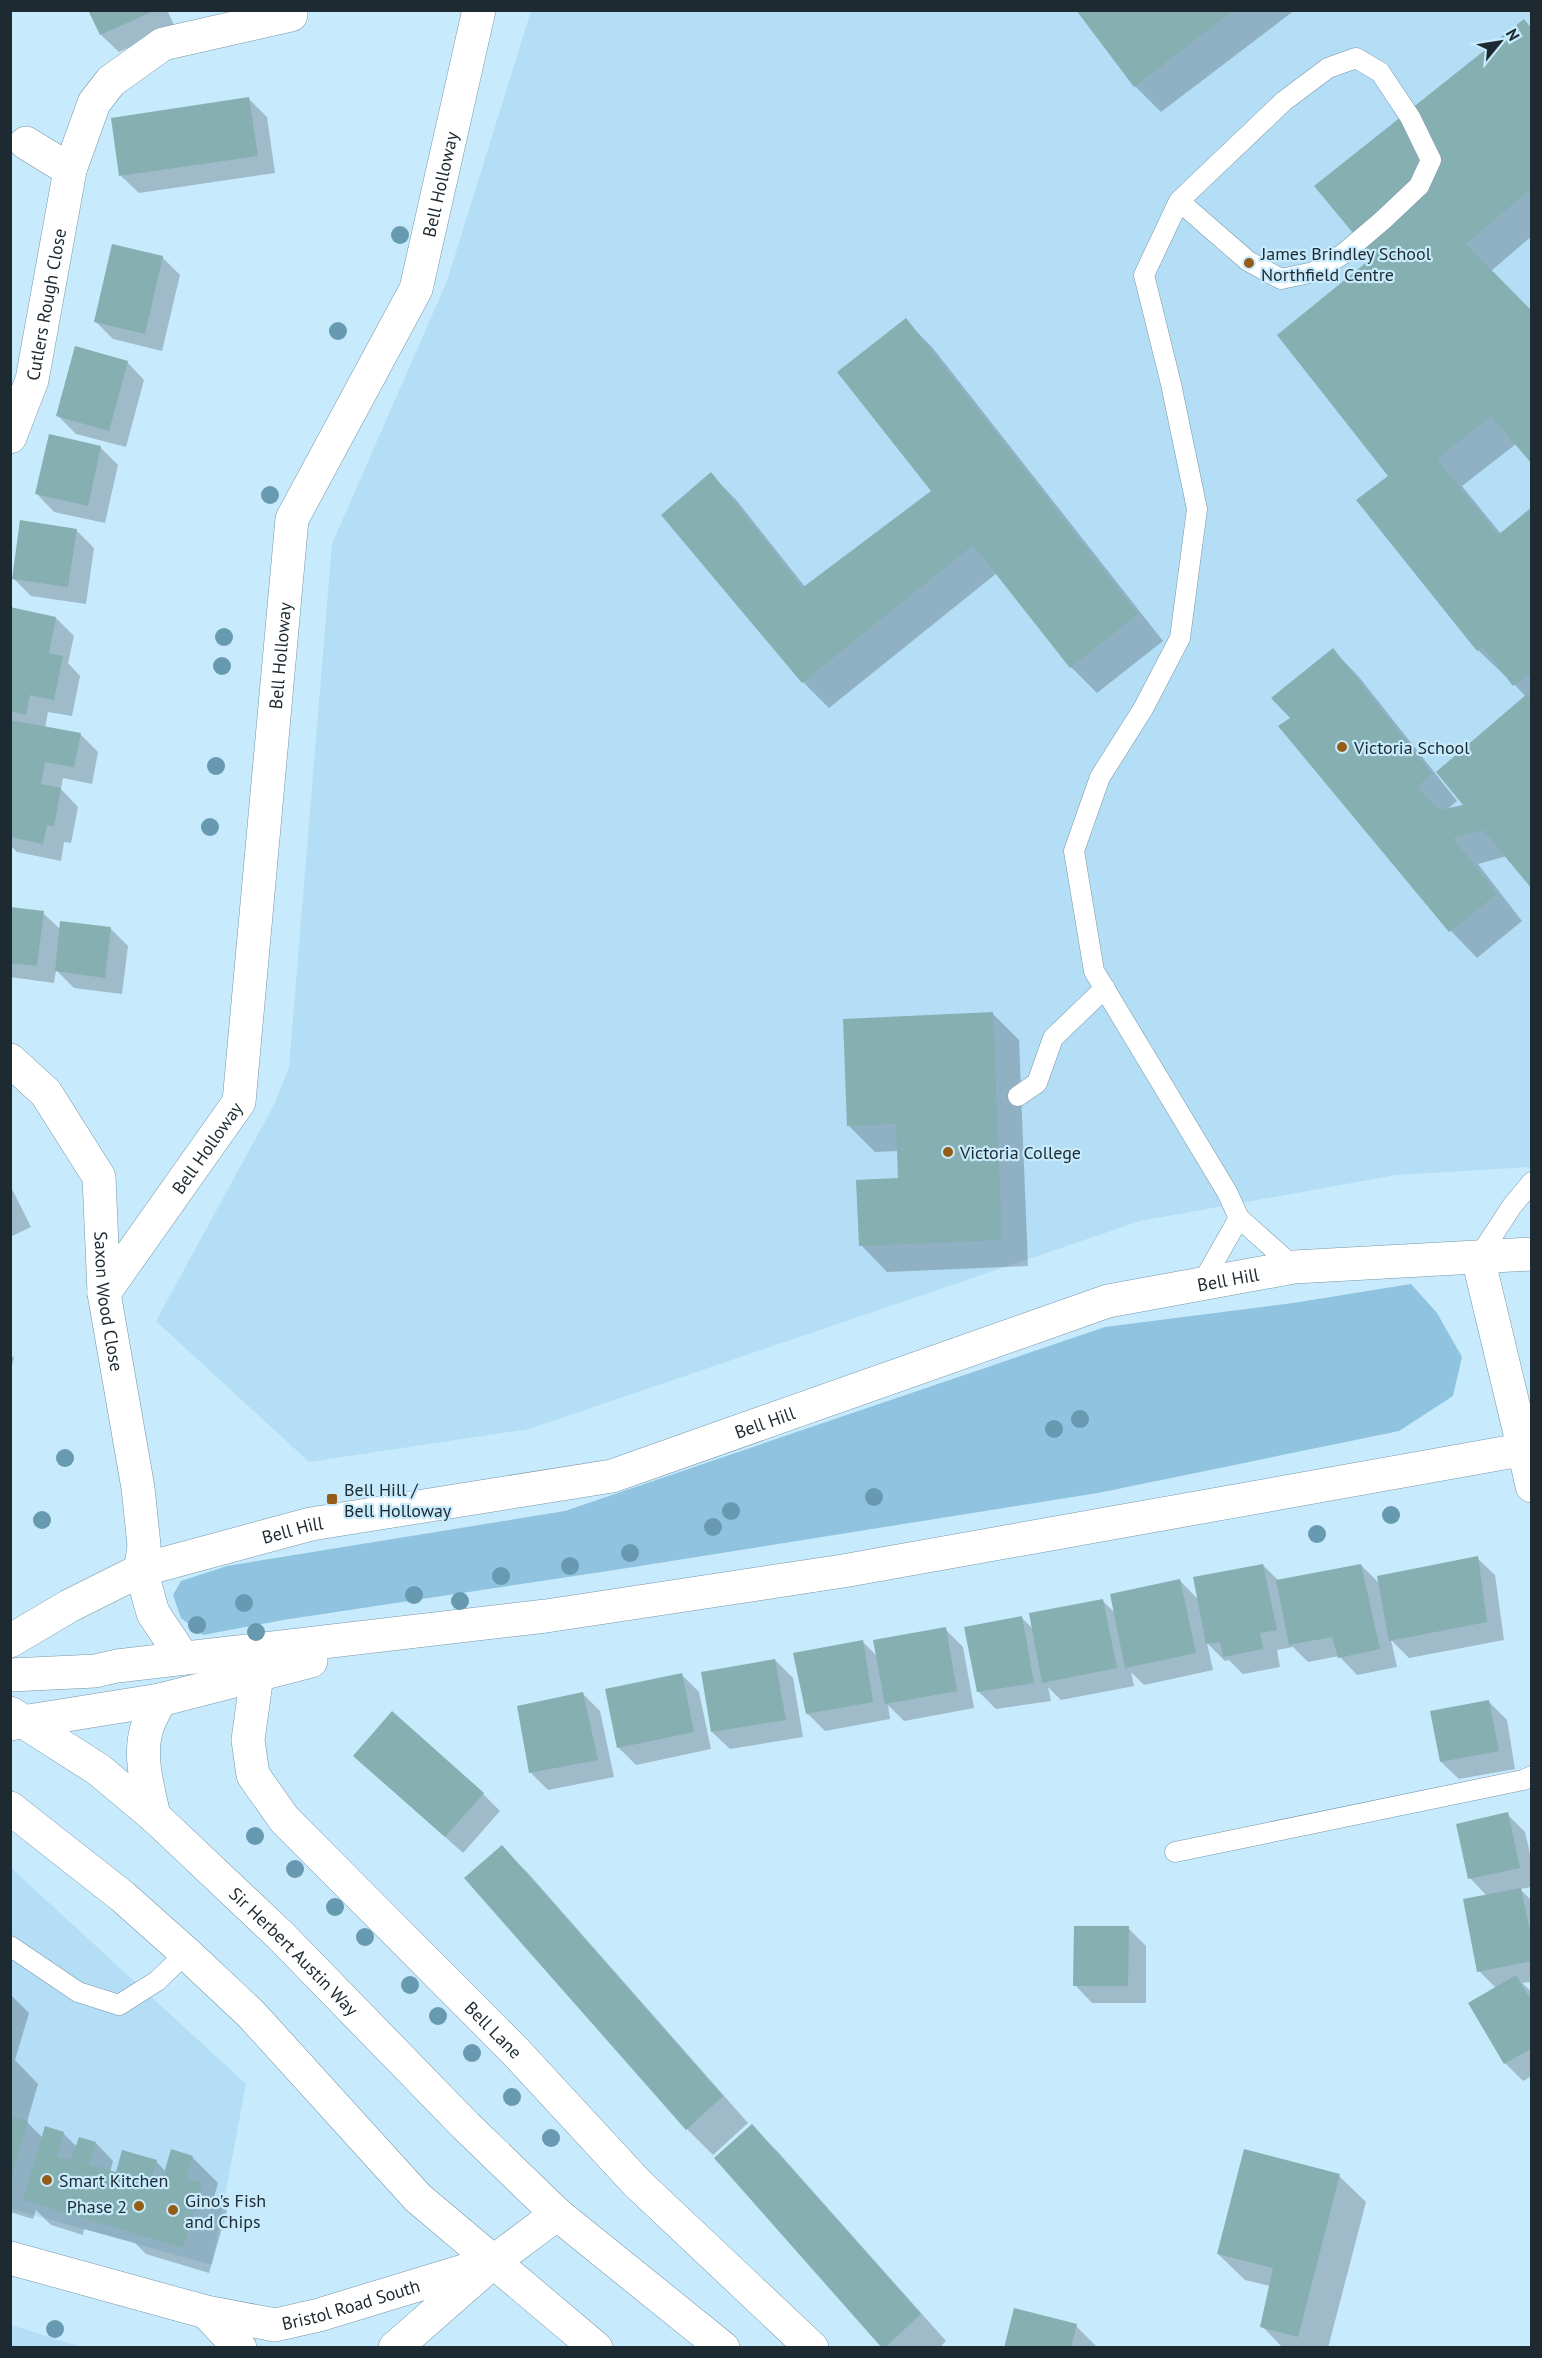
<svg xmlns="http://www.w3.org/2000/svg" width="1542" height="2358" viewBox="0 0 1542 2358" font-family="'PT Sans',sans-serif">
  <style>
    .built { fill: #b4def5 }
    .green { fill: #8fc3df }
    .shadow { fill: #0003 }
    .building { fill: #86afb1 }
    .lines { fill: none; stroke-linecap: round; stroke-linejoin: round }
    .service-casing { stroke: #7696a8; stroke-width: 21 }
    .minor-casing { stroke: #7696a8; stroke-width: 34 }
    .secondary-casing { stroke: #7696a8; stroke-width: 34 }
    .trunk-casing { stroke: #7696a8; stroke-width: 34 }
    .service { stroke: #fff; stroke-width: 20 }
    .minor { stroke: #fff; stroke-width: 33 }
    .secondary { stroke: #fff; stroke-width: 33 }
    .trunk { stroke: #fff; stroke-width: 33 }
    .tree { fill: #6799b0 }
    .poi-dot { fill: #955c17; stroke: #c7eafc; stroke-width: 2 }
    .labels { text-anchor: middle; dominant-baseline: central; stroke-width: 4.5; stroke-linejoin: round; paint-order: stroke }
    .street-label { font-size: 18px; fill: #1d2a31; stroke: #c7eafc }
    .poi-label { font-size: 18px; fill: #1d2a31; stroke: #c7eafc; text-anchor: start }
  </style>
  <rect width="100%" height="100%" fill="#c7eafc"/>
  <path class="built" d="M531,11h1000v1156l-135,8 -256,46 -611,208 -220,33 -153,-141 119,-218 14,-36 43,-523 115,-263z
    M10,1867l236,217 -34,181 -201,-56z
    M11,2325l71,22h-71z"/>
  <path class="green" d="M1411,1284l26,29 25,44 -9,39 -54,35 -301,62 -477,76 -338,51 -80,15 -22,-17 -8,-23 8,-14 46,-15 338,-55 540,-184 188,-24z"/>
  <path class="shadow" d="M90,10h77l8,17 -56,25 -18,-17z
    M1078,10h217l-134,102 -26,-26z
    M1532,29v207l-41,35 25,173 -54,42 39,48 31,-25v377l-25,-30 -29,8 44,57 -45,37 -26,-27 -171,-204 13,-9 40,-68 26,27 98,124 -11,9 19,-4 61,-109 -20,-22 -1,1 -27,-26 -120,-150 32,-24 -14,-219z
    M249,99l18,18 8,56 -136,20 -18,-17z
    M162,257l18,18 -18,76 -49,-12 -18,-18z
    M905,320l27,27 231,294 -66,52 -26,-26 -74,-94 -168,135 -26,-26 -92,-208 26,27 69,87 127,-97z
    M127,362l17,18 -18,67 -50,-13 -18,-18z
    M100,447l18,18 -13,58 -51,-11 -17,-18z
    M76,530l18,18 -8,56 -55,-8 -18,-18z
    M10,608l46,10 18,18 -6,27 12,13 -8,40 -24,-4 -3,16 35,6 18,18 -6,32 -29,-6 -2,11 17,18 -7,36 -7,-1 -3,19 -44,-9 -7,-7z
    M10,908l33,5 18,17 49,-2 18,18 -6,48 -48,-6 -18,-18 -2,13 -44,-6z
    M993,1014l26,26 9,226 -141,6 -26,-27 38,-65 -1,-29 -23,1 -26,-26z
    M10,1185l21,42 -21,10z
    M10,1354l4,4 -4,15z
    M1477,1558l18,17 9,65 -95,18 -18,-18 6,27 -40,8 -18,-19 -31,6 -15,-15 -16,3 3,17 -37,7 -14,-14 -4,1 -18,-18 6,27 -69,15 -13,-13 3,14 -73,14 -13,-13 3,14 -55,8 -18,-18 43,-74 13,13 68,-30 13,13 65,-32 19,19 64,-35 16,16 82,-16 19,19z
    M945,1629l18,18 11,61 -70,13 -16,-16 2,14 -65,12 -18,-18 55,-72 15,15z
    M775,1660l18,18 10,59 -73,12 -18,-17z
    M681,1674l18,18 12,57 -75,16 -18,-18z
    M582,1693l18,18 14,66 -66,13 -17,-17z
    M1489,1702l18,18 8,49 -56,10 -18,-17z
    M355,1756l128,38 17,17 -37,42z
    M1507,1814l18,18 7,30v25l-12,2 12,12v81l-10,1 10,9v84l-9,5 -18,-18 -9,-75 -17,-17 8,-75 -17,-18z
    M501,1847l27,26 220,250 -35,32 -26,-26z
    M1128,1928l18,18v57h-54l-17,-18z
    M10,1994l19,19 -14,47 23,24 -11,38 16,16 20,-5 14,14 19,-4 17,18 -3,11 7,2 39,-13 10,11 26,-15 26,26 -4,14 13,14 -18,62 -63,-19 -11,-11 -51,-14 -1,6 -32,-10 -15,-15 -3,9 -23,-7z
    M752,2126l26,26 168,189 -7,7h-55z
    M1339,2176l27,26 -38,146h-45l-21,-22 8,-40 -25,-6 -27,-26z
    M1076,2326l22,22h-92z"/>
  <path class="building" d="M88,10h68l-56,25z
    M1076,10h158l-100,77z
    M1524,19l8,10v159l-66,56 66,67v153l-41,-48 -54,43 61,76 34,-28v171l-4,-4 -15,12 -30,-39 -6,4 -121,-151 32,-24 -111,-141 96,-78 -59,-71z
    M249,97l9,59 -139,20 -8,-58z
    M112,244l51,12 -18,78 -51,-12z
    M906,318l232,296 -68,54 -97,-123 -171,138 -141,-168 50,-43 91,116 129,-97 -94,-119z
    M75,346l53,15 -19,70 -53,-15z
    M49,434l52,12 -13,60 -53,-12z
    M20,520l57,9 -9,58 -56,-8z
    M10,607l46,10 -7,36 14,3 -9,44 -24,-5 -4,20 -16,-4z
    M1333,648l99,126 -15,13 22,23 24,-5 -27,-33 91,-78 5,7v188l-49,-59 -30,8 44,56 -48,38 -171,-206 12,-8 -19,-20z
    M10,720l71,13 -7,34 -29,-5 -4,22 20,4 -7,39 -7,-2 -4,19 -33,-7z
    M10,907l34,4 -7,55 -27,-3z
    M60,921l51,6 -6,51 -50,-7z
    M993,1012l9,228 -143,6 -3,-66 42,-2 -2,-54 -49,2 -4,-107z
    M1478,1556l9,66 -98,19 -12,-65z
    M1263,1564l14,66 -17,3 3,16 -40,8 -3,-15 -14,2 -13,-67z
    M1361,1564l19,85 -42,9 -6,-21 -43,8 -13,-65z
    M1180,1579l16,74 -71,15 -15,-74z
    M1103,1599l14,69 -75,15 -13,-70z
    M1022,1616l12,67 -57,9 -13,-65z
    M946,1627l11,64 -72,13 -12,-64z
    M863,1640l10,62 -67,12 -13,-61z
    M775,1659l11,61 -75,12 -10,-60z
    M682,1673l12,59 -77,16 -12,-59z
    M583,1692l15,68 -69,13 -12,-67z
    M1489,1700l10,51 -59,11 -10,-51z
    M392,1711l92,82 -39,44 -92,-81z
    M1508,1812l12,56 -52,11 -12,-55z
    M502,1845l221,251 -37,34 -222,-252z
    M1521,1888l11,53v20l-55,11 -14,-73z
    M1074,1926h55l-1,60h-55z
    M1516,1975l16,27v46l-28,16 -36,-61z
    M10,2116l18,5 -17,58h-1z
    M752,2124l169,190 -37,34h-2l-168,-190z
    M45,2126l19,6 -7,24 14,4 8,-23 17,5 -7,22 27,8 6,-22 35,10 -6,21 10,3 10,-35 22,7 -7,22 16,5 -19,65 -160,-48z
    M1244,2149l96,25 -42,163 -38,-10 13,-59 -56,-14z
    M1014,2308l63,16 -6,24h-67z"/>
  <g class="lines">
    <g class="service-casing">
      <path id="service" d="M1179,201l69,60 33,18 33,-7 29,-18 40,-34 36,-34 12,-26 -21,-43 -30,-45 -24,-14 -28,10 -44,33 -105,100 -35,74 27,109 26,125 -17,129 -37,71 -43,68 -26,74 20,120 133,221 12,26 55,49
        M1018,1096l19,-13 16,-45 52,-50
        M1478,1258l34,-52 20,-24
        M1202,1283l37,-65
        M1175,1852l348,-72 9,-4
        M10,1946l68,46 41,13 38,-24 29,-28"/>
    </g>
    <g class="minor-casing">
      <g id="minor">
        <path d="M26,143l44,27"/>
        <path id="s1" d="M10,437l22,-57 38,-210 24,-67 17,-22 52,-37 128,-29"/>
        <path id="s2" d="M10,1060l36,33 53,84 5,116 34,195 6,57 -3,25 12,43 30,45"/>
        <path id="s3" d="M104,1293l135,-191 53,-583 124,-230 63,-279"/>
        <path d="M1524,1450l8,36"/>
        <path id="s4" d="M257,1675l-9,65 5,35 31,44 232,233 121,131 175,165"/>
        <path id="s5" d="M10,2258l196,54 69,13 44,-10 174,-53"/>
        <path d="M206,2312l34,36"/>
        <path d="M395,2348l90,-79"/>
      </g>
    </g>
    <g class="secondary-casing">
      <g id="secondary">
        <path d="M1478,1258l46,192"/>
        <path id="s6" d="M10,1641l59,-35 72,-36 170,-46 301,-48 496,-175 186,-34 238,-13"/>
        <path d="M10,1675l85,-4 22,-5 429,-50 297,-45 689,-123"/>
        <path d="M10,1724l150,-24 151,-39"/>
        <path d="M154,1816c-6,-28 -15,-57 -8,-85 3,-11 9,-21 14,-31"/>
      </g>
    </g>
    <g class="trunk-casing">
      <g id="trunk">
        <path id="s7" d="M10,1713l89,57 55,46 127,120 185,190 91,88 166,134"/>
        <path d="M10,1808l112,88 64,57 65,61 167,184 178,150"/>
        <path d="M493,2262l64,-48"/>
      </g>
    </g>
    <use href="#service" class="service"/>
    <use href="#minor" class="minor"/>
    <use href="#secondary" class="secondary"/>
    <use href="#trunk" class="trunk"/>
  </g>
  <g class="tree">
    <circle cx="400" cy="235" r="9"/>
    <circle cx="338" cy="331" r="9"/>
    <circle cx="270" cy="495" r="9"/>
    <circle cx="224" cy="637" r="9"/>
    <circle cx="222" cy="666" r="9"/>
    <circle cx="216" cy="766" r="9"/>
    <circle cx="210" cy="827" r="9"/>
    <circle cx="1080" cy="1419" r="9"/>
    <circle cx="1054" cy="1429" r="9"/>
    <circle cx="65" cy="1458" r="9"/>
    <circle cx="874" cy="1497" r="9"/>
    <circle cx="731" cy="1511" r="9"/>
    <circle cx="1391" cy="1515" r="9"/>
    <circle cx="42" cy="1520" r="9"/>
    <circle cx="713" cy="1527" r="9"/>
    <circle cx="1317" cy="1534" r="9"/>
    <circle cx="630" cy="1553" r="9"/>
    <circle cx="570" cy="1566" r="9"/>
    <circle cx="501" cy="1576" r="9"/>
    <circle cx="414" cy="1595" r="9"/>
    <circle cx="460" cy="1601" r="9"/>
    <circle cx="244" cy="1603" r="9"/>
    <circle cx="197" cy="1625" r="9"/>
    <circle cx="256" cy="1632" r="9"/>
    <circle cx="255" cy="1836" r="9"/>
    <circle cx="295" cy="1869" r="9"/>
    <circle cx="335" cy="1907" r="9"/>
    <circle cx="365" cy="1937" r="9"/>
    <circle cx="410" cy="1985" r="9"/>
    <circle cx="438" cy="2016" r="9"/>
    <circle cx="472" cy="2053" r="9"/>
    <circle cx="512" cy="2097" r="9"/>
    <circle cx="551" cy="2138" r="9"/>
    <circle cx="55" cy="2329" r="9"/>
  </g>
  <g class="poi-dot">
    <circle cx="1249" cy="263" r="6"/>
    <circle cx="1342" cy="747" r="6"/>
    <circle cx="948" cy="1152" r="6"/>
    <rect x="326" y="1493" width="12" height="12" rx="3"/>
    <circle cx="47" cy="2180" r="6"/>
    <circle cx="139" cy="2206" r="6"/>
    <circle cx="173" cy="2210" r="6"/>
  </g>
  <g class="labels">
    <g class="street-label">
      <text stroke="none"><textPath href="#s3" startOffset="1188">Bell Holloway</textPath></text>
      <text stroke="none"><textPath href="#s1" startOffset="138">Cutlers Rough Close</textPath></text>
      <text stroke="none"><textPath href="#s3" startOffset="682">Bell Holloway</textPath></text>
      <text stroke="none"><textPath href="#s3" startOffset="178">Bell Holloway</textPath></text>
      <text stroke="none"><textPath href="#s6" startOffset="1278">Bell Hill</textPath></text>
      <text stroke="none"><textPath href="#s2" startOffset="273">Saxon Wood Close</textPath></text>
      <text stroke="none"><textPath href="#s6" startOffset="792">Bell Hill</textPath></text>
      <text stroke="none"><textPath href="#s6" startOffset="306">Bell Hill</textPath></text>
      <text stroke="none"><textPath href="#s7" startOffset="372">Sir Herbert Austin Way</textPath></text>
      <text stroke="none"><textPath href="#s4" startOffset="452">Bell Lane</textPath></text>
      <text stroke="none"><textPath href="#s5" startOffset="352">Bristol Road South</textPath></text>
    </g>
    <g class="poi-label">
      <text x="1261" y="253">James Brindley School<tspan x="1261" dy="21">Northfield Centre</tspan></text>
      <text x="1354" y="747">Victoria School</text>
      <text x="960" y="1152">Victoria College</text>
      <text x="344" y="1489">Bell Hill /<tspan x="344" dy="21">Bell Holloway</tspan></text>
      <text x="59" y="2180">Smart Kitchen</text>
      <text x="185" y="2200">Gino's Fish<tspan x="185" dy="21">and Chips</tspan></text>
      <text x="127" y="2206" text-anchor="end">Phase 2</text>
    </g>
  </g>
  <rect width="1542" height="2358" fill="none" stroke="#1d2a31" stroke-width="24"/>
  <g transform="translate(1500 42) rotate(60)" stroke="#c7eafc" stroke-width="4.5" paint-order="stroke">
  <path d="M0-4.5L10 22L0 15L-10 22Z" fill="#1d2a31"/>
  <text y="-9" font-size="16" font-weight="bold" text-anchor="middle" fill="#1d2a31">N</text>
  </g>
</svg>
